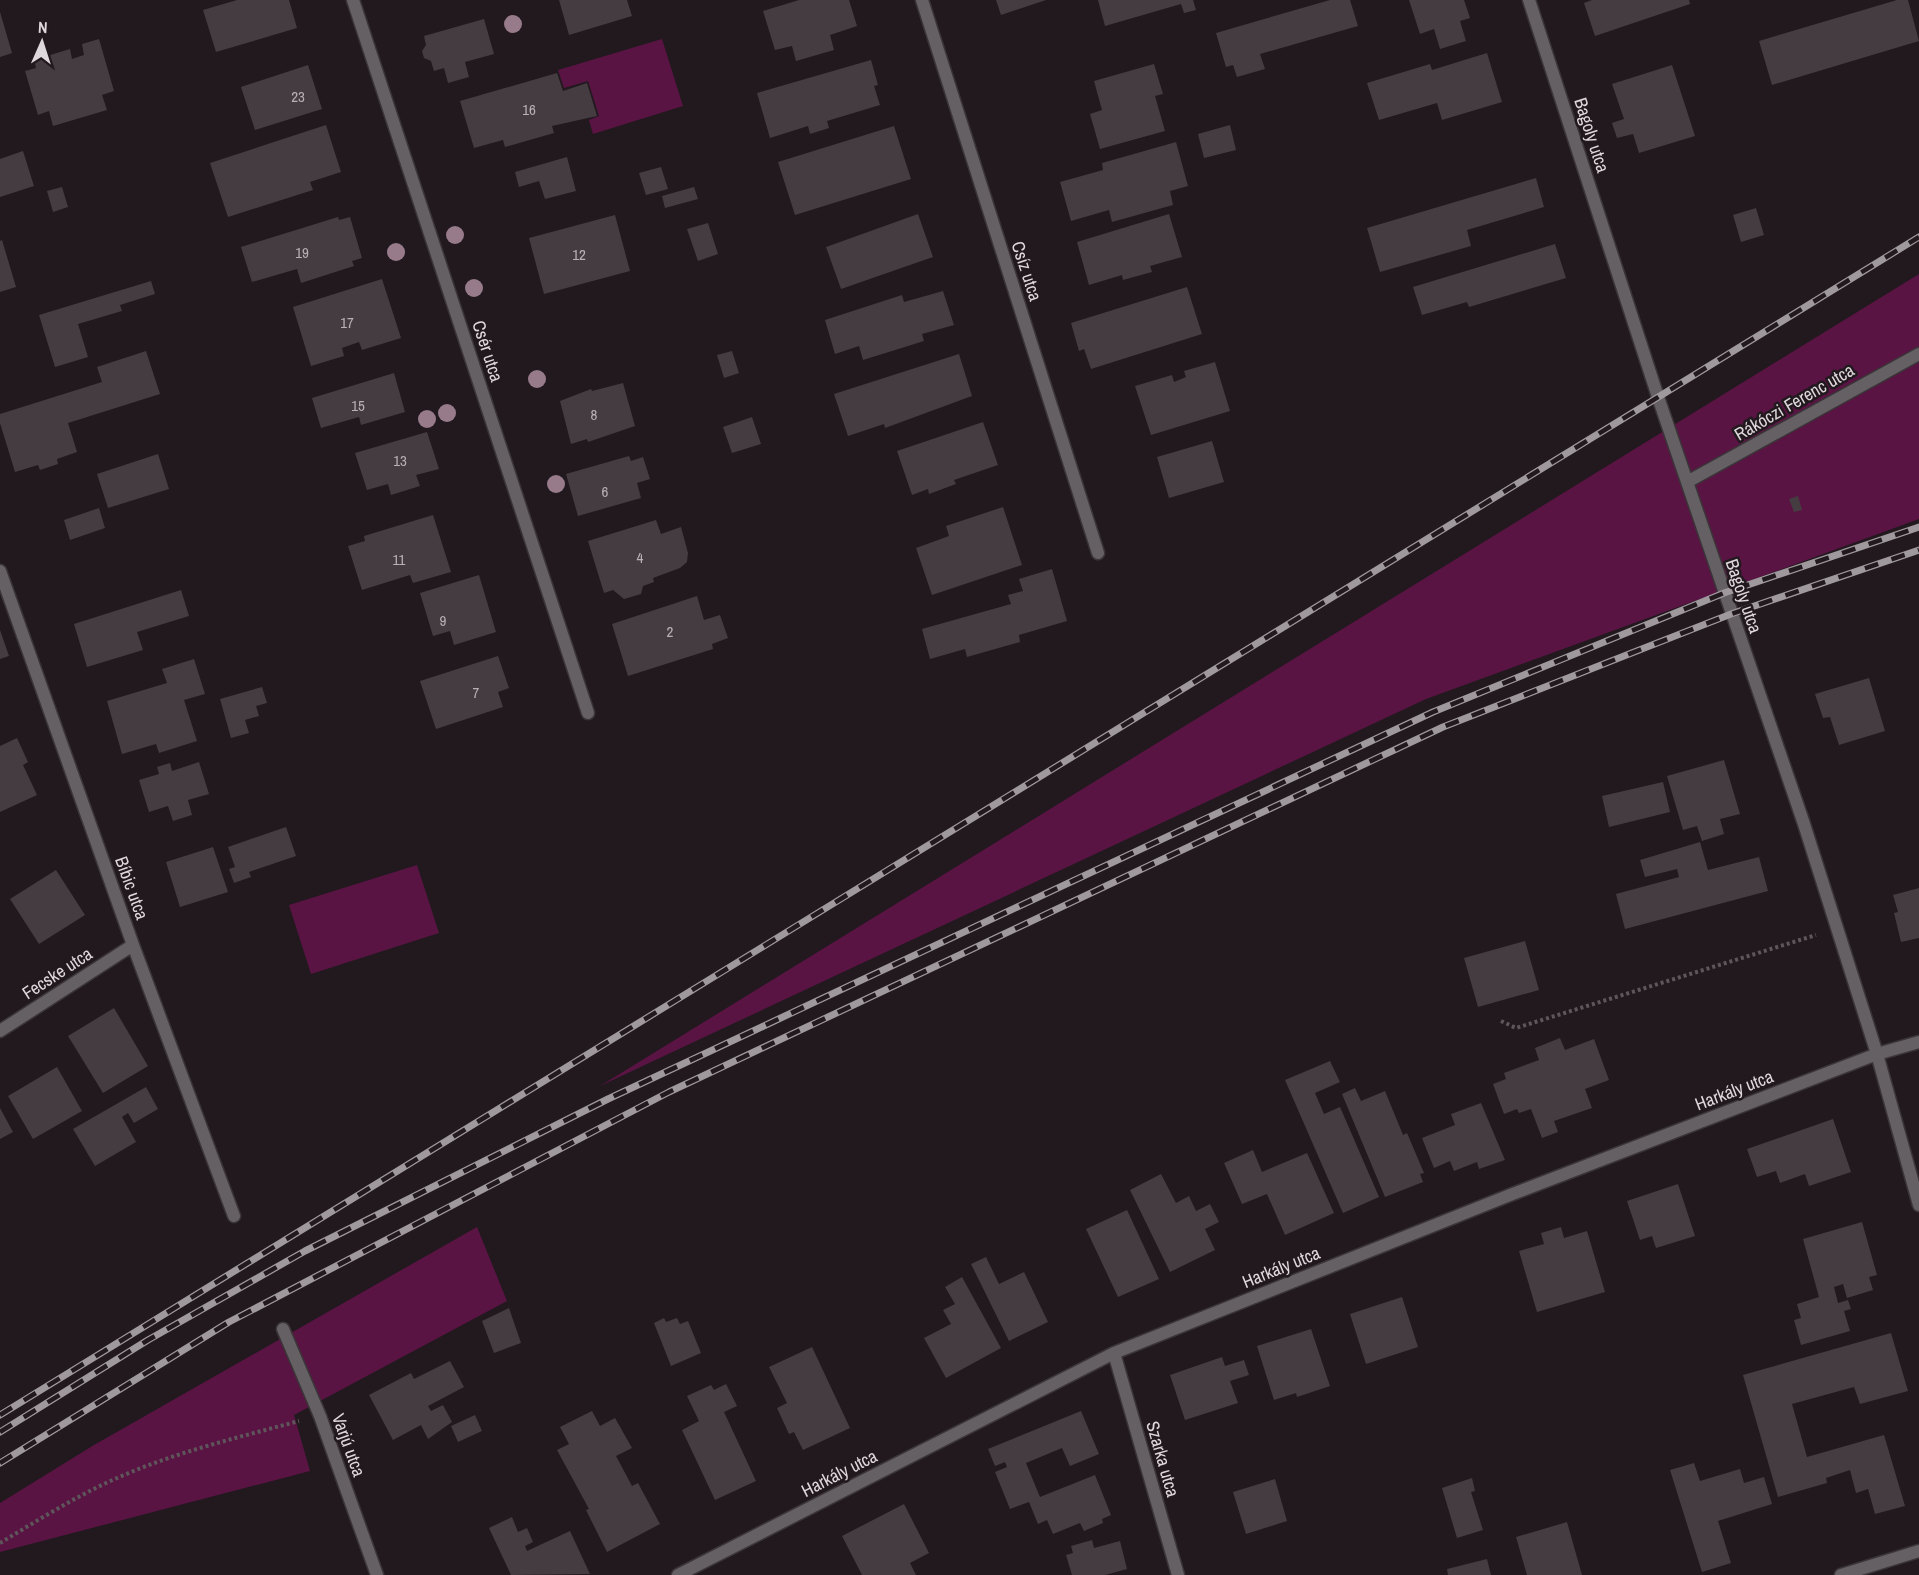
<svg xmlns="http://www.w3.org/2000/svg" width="1919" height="1575" viewBox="0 0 1919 1575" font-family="'Archivo Narrow',sans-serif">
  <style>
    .green { fill: #5a1444 }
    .building { fill: #453c41 }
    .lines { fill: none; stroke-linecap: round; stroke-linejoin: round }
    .street-casing { stroke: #3b3438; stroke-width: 15 }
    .path { stroke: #5e565b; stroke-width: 4; stroke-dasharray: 3 3; stroke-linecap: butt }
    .street { stroke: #656063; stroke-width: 12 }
    .rail-casing { stroke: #9f989c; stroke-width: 7 }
    .rail { stroke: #21191e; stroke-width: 4.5; stroke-dasharray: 14; stroke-linecap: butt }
    .tree { fill: #987b8b }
    .labels { text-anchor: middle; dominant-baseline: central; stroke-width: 5; stroke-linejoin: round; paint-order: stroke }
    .number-label { font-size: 15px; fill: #b8b0b4 }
    .street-label { font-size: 18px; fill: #ded7db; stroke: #21191e }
  </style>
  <rect width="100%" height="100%" fill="#21191e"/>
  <path class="green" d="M662,39l21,67 -90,28 -4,-14 10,-4 -11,-35 -24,7 -6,-18z
    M1919,274v245l-493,180 -826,387z
    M417,865l22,68 -128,41 -22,-69z
    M477,1227l30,74 -213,114 16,56 -310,81v-49l94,-58z"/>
  <path class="building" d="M237,0h52l8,28 -81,24 -13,-42z
    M559,0h68l5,16 -63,19z
    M799,0h50l8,26 -27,9 4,15 -38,11 -4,-15 -17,4 -12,-39z
    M996,0h50l-45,15z
    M1098,0h95l3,10 -12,3 -3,-9 -76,22z
    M1330,0h20l8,26 -98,28 5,15 -28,8 -4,-12 -7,2 -10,-34z
    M1409,0h55l6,18 -10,3 6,20 -26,8 -6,-20 -14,5z
    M1592,0h97l1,4 -95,32 -11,-33z
    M1897,0h11l11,41 -147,44 -13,-44z
    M0,12l12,41 -12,4z
    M484,19l10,35 -29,8 4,15 -21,6 -4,-15 -10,3 -3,-10 -7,-3 -2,-7 4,-6 -2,-9z
    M99,39l15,52 -12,4 5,15 -54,16 -4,-15 -11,4 -13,-44 11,-3 -2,-8 36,-11 2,10 12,-4 -2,-11z
    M1487,53l15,49 -60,18 -5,-17 -58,17 -12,-37 63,-19 2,6z
    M871,60l7,25 -4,1 6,19 -53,16 2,7 -19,6 -2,-8 -38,12 -13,-45z
    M1154,64l9,30 -8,2 10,35 -65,18 -10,-35 12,-4 -8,-29z
    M308,65l14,44 -67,21 -14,-43z
    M1672,65l23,71 -56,17 -6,-19 -16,4 -5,-15 12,-4 -12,-35z
    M557,73l6,18 24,-8 10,33 -45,10 2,7 -49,14 -2,-7 -29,8 -14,-47z
    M326,125l15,47 -31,10 3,8 -85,27 -18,-54z
    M1230,125l6,25 -32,8 -6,-24z
    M894,126l17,53 -116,36 -17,-53z
    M1176,142l12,44 -18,5 3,14 -61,17 -3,-12 -38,11 -11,-39 43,-12 -1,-7z
    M23,151l11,35 -34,11v-38z
    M567,157l9,34 -31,8 -6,-18 -20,6 -4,-15z
    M661,167l7,22 -22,6 -7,-22z
    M1536,178l8,29 -77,23 4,16 -91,26 -13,-44z
    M62,187l6,20 -15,5 -6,-21z
    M694,187l4,12 -33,9 -3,-12z
    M1756,208l8,27 -23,7 -8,-27z
    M918,214l15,43 -92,32 -15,-42z
    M1169,214l13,43 -32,9 2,6 -29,8 -1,-5 -33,10 -12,-43z
    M615,215l15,56 -86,23 -15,-56z
    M338,217l1,3 11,-3 12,41 -10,3 2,5 -53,17 -4,-14 -45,13 -11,-35z
    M708,223l10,31 -20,7 -11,-32z
    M2,240l14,47 -16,5v-51z
    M1555,244l11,34 -97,29 -2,-5 -45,13 -9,-28z
    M382,279l19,59 -39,12 -3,-8 -17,6 2,8 -33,10 -18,-59z
    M151,281l4,13 -35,11 2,6 -44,13 10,33 -33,10 -16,-52z
    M1187,287l15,47 -111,35 -7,-20 -5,2 -8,-28z
    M943,291l11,34 -32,9 2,7 -61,19 -4,-14 -24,8 -10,-34 77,-25 2,7z
    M146,351l14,43 -92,29 9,29 -20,7 1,5 -18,6 -2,-5 -23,7 -15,-49v-9l102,-32 -5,-15z
    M732,351l7,22 -15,5 -7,-23z
    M959,354l13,42 -87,32 -1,-4 -36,12 -14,-42z
    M1215,362l15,49 -79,24 -16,-49 37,-11 2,7 12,-5 -2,-6z
    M394,373l11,39 -44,13 -2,-8 -38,11 -9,-30z
    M623,383l12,43 -47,16 -1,-3 -16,5 -11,-43 31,-12 1,2z
    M752,417l9,27 -29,9 -9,-26z
    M983,422l15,43 -44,15 2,4 -27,10 -1,-5 -16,6 -15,-44z
    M427,432l12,37 -23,6 4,11 -29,9 -3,-11 -21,6 -12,-37z
    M1212,441l12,41 -55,16 -12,-41z
    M158,454l11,35 -61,19 -11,-34z
    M629,456l2,5 12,-4 7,22 -13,4 4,15 -63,18 -12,-42z
    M1798,496l4,14 -8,2 -5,-13z
    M1003,507l19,58 -90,30 -16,-47 33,-12 -3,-10z
    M99,508l6,20 -35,12 -6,-20z
    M433,515l18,57 -38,11 -3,-8 -48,15 -14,-44 17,-5 -1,-5z
    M656,520l5,14 20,-7 7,26 -1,9 -7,6 -27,10 1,4 -11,4 -2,8 -17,5 -11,-9 -9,3 -16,-52z
    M1052,569l15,52 -48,14 1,7 -53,15 -2,-8 -35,10 -8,-30 89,-25 -3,-9 15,-4 -4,-12z
    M479,575l17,57 -42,13 -4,-14 -17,5 -13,-43z
    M181,590l8,26 -52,16 6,18 -56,17 -13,-43z
    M697,596l7,24 16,-5 8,23 -16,6 1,5 -85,27 -16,-52z
    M0,630l9,26 -9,3z
    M498,656l11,32 -11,4 5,15 -67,22 -16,-48z
    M194,659l11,35 -21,6 13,41 -38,12 -3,-9 -34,10 -15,-53 60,-18 -5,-14z
    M1869,678l16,53 -46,14 -9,-28 -7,1 -8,-24z
    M262,687l5,16 -11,3 3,10 -14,4 4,13 -18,5 -11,-39z
    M17,738l11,24 -5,3 14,30 -37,17v-66z
    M1724,760l16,54 -20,5 4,15 -22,7 -5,-15 -14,4 -16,-54z
    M199,762l10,32 -21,6 4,15 -19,6 -5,-15 -19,6 -10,-32 20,-6 -2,-7 13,-4 2,8z
    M1663,782l7,30 -61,15 -7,-31z
    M286,827l10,29 -47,16 2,5 -17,6 -5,-14 6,-2 -7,-20z
    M1700,842l8,28 51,-13 9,34 -143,38 -9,-35 63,-17 -2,-8 -32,8 -5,-17z
    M213,847l15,45 -48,15 -14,-45z
    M56,870l29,45 -46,29 -29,-45z
    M1919,888v50l-18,4 -7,-29 4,-1 -5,-17z
    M1525,941l14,49 -61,17 -14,-49z
    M114,1008l34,58 -45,27 -35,-57z
    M1560,1038l5,12 29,-11 15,41 -24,9 7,19 -38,13 4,11 -16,6 -11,-29 -12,4 -2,-4 -13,5 -11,-30 13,-5 -2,-6 35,-13 -4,-12z
    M1330,1061l10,21 -25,11 9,21 16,-7 39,90 -36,16 -58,-133z
    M57,1067l25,44 -49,28 -25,-43z
    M146,1087l12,22 -24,14 -6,-10 -6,4 14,25 -41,24 -22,-37z
    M1355,1088l6,13 24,-10 18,44 4,-2 17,40 -4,1 3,8 -38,15 -43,-103z
    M1481,1103l24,57 -26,9 -2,-7 -23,9 -4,-10 -16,7 -12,-30 33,-13 -4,-11z
    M0,1108l13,24 -13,7z
    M1833,1119l18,53 -42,14 -4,-12 -25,9 -4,-12 -19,6 -10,-28z
    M1253,1150l9,22 45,-19 27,60 -49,22 -18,-41 -25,10 -18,-41z
    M1161,1174l15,29 13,-7 7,15 14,-7 9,18 -14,7 10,21 -45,22 -40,-82z
    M1678,1184l17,52 -39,12 -4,-12 -12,4 -13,-39z
    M1127,1210l32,69 -41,18 -32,-68z
    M1862,1222l15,53 -8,2 4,13 -26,8 -4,-14 -9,3 4,16 10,-3 3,9 -7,2 6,20 -49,14 -7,-25 7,-2 -4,-14 22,-7 -16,-58z
    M1561,1227l3,11 23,-7 18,61 -68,20 -18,-61 25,-7 -3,-11z
    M986,1257l13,27 25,-12 24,50 -39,19 -38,-77z
    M962,1277l39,71 -55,30 -22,-40 27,-14 -8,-14 12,-6 -10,-17z
    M1402,1297l16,50 -52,17 -16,-50z
    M509,1308l12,35 -27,10 -12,-32z
    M664,1318l2,4 11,-4 3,6 8,-3 13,32 -30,13 -17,-43z
    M1311,1329l19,57 -33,11 -1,-4 -22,7 -17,-54z
    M1891,1333l17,58 -48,13 -6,-17 -62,17 15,53 77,-22 21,71 -30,8 -7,-25 -12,4 -6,-23 -24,8 1,5 -49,14 -35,-122z
    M812,1347l38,81 -47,22 -9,-18 -5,2 -12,-26 10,-5 -18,-36z
    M1222,1357l3,9 19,-6 5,15 -19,6 8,22 -53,17 -15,-45z
    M450,1361l14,26 -36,19 3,5 12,-6 9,17 -24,17 -7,-14 -28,15 -24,-45 42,-22 3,6z
    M726,1384l11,22 -13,6 32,69 -41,19 -33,-70 17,-9 -12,-25 24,-11 3,5z
    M592,1411l8,15 15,-8 17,30 -16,8 16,30 6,-3 22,41 -53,28 -21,-42 3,-1 -32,-59 12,-6 -9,-17z
    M1081,1411l18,43 -29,12 -8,-18 -36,15 14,34 55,-22 16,40 -9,4 1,4 -19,8 -4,-8 -27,11 -6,-14 -9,4 -9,-22 -19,7 -15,-37 12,-5 -2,-5 -10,4 -7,-17z
    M475,1415l7,16 -24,11 -7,-16z
    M1694,1463l6,18 40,-12 4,14 20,-6 8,27 -54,17 13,42 -29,9 -32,-102z
    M1472,1478l3,13 -4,1 12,38 -26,8 -15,-50z
    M1275,1479l12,42 -41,13 -13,-42z
    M904,1504l25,49 -19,10 6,12h-54l-20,-39z
    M512,1517l6,15 9,-4 6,14 -8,4 2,5 43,-20 20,43 -79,1 -22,-47z
    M1567,1522l15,53h-55l-11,-38z
    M1092,1540l2,8 26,-7 7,28 -22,6h-33l-6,-20 7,-2 -2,-7z
    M1487,1559l4,16h-43l-1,-6z"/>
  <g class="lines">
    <g class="street-casing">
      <path id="street" d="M353,0l235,713
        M922,0l176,553
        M1529,0l129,397 146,427 73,230 42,151
        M1687,482l232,-128
        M0,571l133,374 101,271
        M0,1031l133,-86
        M283,1329l37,87 57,159
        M1114,1353l64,222
        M678,1575l436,-222 396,-158 367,-141 42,-12
        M1841,1575l78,-24"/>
    </g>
    <path class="path" d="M1501,1021l15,7 300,-93
      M0,1543c40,-24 81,-50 124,-68 56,-24 116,-38 175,-54"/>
    <use href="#street" class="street"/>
    <g class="rail-casing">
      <path id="rail" d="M0,1415l1919,-1178
        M0,1432l148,-92 157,-89 303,-152 825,-387 291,-119 195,-66
        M0,1463l229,-141 440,-230 774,-365 288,-113 188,-64"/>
    </g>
    <use href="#rail" class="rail"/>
  </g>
  <g class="tree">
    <circle cx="513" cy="24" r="9"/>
    <circle cx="455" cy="235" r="9"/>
    <circle cx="396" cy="252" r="9"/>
    <circle cx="474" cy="288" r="9"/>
    <circle cx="537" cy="379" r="9"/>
    <circle cx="447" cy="413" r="9"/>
    <circle cx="427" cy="419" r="9"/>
    <circle cx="556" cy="484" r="9"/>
  </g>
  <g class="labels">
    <g class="number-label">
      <text x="298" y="96">23</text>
      <text x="529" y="109">16</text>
      <text x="302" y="252">19</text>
      <text x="579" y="254">12</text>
      <text x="347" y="322">17</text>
      <text x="358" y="405">15</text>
      <text x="594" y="414">8</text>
      <text x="400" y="460">13</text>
      <text x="605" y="491">6</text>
      <text x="640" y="557">4</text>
      <text x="399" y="559">11</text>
      <text x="443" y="620">9</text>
      <text x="670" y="631">2</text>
      <text x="476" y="692">7</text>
    </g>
    <g class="street-label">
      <text transform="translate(1592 135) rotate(72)">Bagoly utca</text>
      <text transform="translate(1027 271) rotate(72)">Csíz utca</text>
      <text transform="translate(488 351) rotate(72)">Csér utca</text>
      <text transform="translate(1794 402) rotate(-30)">Rákóczi Ferenc utca</text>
      <text transform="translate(1744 596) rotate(71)">Bagoly utca</text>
      <text transform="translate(132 888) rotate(70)">Bíbic utca</text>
      <text transform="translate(57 973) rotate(-33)">Fecske utca</text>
      <text transform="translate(1734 1090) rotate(-21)">Harkály utca</text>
      <text transform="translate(1281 1267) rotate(-22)">Harkály utca</text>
      <text transform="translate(349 1445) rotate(70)">Varjú utca</text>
      <text transform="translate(1163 1459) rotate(74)">Szarka utca</text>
      <text transform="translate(839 1473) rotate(-27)">Harkály utca</text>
    </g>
  </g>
  <g transform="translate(42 42) rotate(3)" stroke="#21191e" stroke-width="4.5" paint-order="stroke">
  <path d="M0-4.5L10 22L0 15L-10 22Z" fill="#ded7db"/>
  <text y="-9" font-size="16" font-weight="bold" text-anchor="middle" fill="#ded7db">N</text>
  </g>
</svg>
